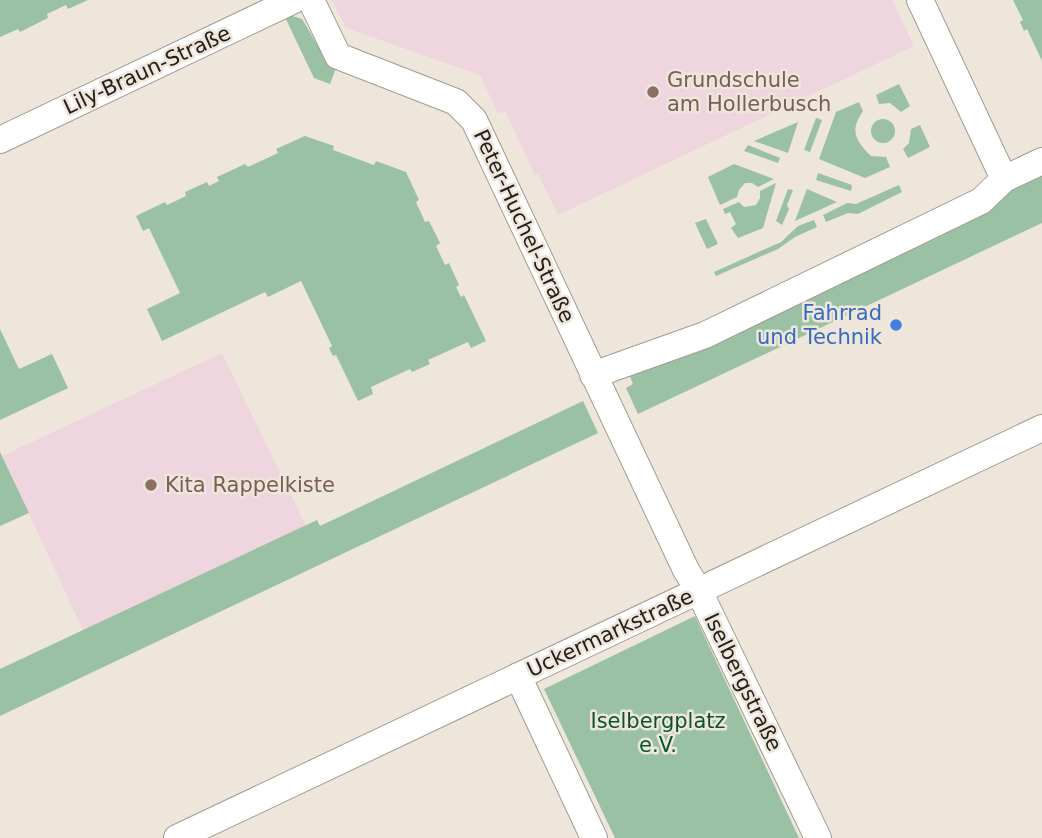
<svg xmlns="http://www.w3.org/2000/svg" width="1042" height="838" viewBox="0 0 1042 838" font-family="'DejaVu Sans',sans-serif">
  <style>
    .education { fill: #efd5de }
    .green { fill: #9ac1a3 }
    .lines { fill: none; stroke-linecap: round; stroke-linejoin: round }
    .minor-casing { stroke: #a29b91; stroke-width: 28 }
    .minor { stroke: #fff; stroke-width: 26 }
    .education-dot { fill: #8d6e63; stroke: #eee6db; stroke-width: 2.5 }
    .shop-dot { fill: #3f7fe0; stroke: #eee6db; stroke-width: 2.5 }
    .labels { text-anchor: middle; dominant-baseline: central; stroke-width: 5; stroke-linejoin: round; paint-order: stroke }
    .street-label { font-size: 21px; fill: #23201c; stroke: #eee6db }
    .education-label { font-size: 21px; fill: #785e54; stroke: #eee6db; text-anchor: start }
    .shop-label { font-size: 21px; fill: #366cbe; stroke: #eee6db; text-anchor: end }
    .park-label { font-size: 21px; fill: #075529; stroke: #eee6db }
  </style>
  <rect width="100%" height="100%" fill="#eee6db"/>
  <path class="education" d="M332,0h560l22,46 -356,169 -20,-41 -3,1 -30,-64 -7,3 -18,-39 -134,-47z
    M222,353l84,173 -223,104 -81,-174z"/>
  <path class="green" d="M0,0h88l-20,9 -2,-4 -19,9 1,4 -28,14 -2,-3 -18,8z
    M1013,0h29v61l-15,-32 -3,2 -4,-9 3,-2z
    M283,13l19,6 19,32 15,17 -6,16 -16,-6z
    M899,84l11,22 -9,6 -11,-9 -11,1 -3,-9z
    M859,102l4,9c-14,20 -7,30 8,45l15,1 4,10 -25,11 -46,-19 17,-47z
    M816,118l6,2 -12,32 -6,-2z
    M871 131a12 12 0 1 1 24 0a12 12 0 1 1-24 0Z
    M798,122l-10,31 -34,-12z
    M920,125l10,22 -22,11 -5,-9 6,-6 2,-14z
    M305,136l29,10 -1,4 41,15 2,-4 30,11 13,28 -3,2 9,20 4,-1 11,22 -4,3 9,19 4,-2 10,22 -3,2 5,10 3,-2 22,46 -15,7 -3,-6 -40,18 2,4 -18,8 -2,-3 -39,18 2,7 -15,7 -22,-46 -3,1 -4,-8 3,-2 -31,-65 -33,16 -3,-5 -103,49 -15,-32 33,-16 -31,-65 -6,3 -7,-15 29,-14 2,3 19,-9 -1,-4 22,-10 2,4 10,-5 -2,-4 28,-13 3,3 30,-14 -2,-4z
    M748,145l32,13 -2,5 -34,-12z
    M734,164l40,15 -16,8 -6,-4h-7l-6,7 -2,7 -17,8 -12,-28z
    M1042,170v53l-404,191 -12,-26 7,-4 -4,-10z
    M818,173l34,12 -1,6 -35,-11z
    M776,183l-13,45 -25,10 -7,-10 5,-4 -6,-12 -5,2 -2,-5 16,-7 5,5 12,-2 4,-7v-7z
    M899,185l3,7 -44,22 -10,-1 -22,9 -3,-7 24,-12 9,1z
    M788,189l5,1 -6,15 2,4 -7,16 -6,-4z
    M807,189l30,13 -42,19z
    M706,219l12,25 -11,5 -12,-26z
    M814,220l3,7 -22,10 -17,12 -62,27 -2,-4 67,-30 17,-16z
    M0,329l19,40 33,-15 16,34 -68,32z
    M583,401l15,32 -598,283v-47l317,-149 3,6z
    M0,452l29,61 -29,13z
    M695,616l104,222h-184l-71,-149z"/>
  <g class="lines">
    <g class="minor-casing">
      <path id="minor" d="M311,0l27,56 118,46 18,18 212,450 13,21 119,247
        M920,0l84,179
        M0,140l294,-140
        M593,375l112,-40 276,-134 23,-22 38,-18
        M518,676l76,162
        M177,838l865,-410"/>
    </g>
    <use href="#minor" class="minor"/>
  </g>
  <g class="education-dot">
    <circle cx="653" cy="92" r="7"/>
    <circle cx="151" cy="485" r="7"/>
  </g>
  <circle class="shop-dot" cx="896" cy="325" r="7"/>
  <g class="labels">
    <g class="street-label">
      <text transform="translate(147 70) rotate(-25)">Lily-Braun-Straße</text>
      <text transform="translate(524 226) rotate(65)">Peter-Huchel-Straße</text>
      <text transform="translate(610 633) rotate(-25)">Uckermarkstraße</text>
      <text transform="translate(743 682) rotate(64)">Iselbergstraße</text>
    </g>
    <g class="education-label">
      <text x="667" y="80">Grundschule<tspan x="667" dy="24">am Hollerbusch</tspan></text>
      <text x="165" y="485">Kita Rappelkiste</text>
    </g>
    <g class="shop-label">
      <text x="882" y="313">Fahrrad<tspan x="882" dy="24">und Technik</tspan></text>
    </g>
    <g class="park-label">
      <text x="658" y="721">Iselbergplatz<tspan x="658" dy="24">e.V.</tspan></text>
    </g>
  </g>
</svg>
